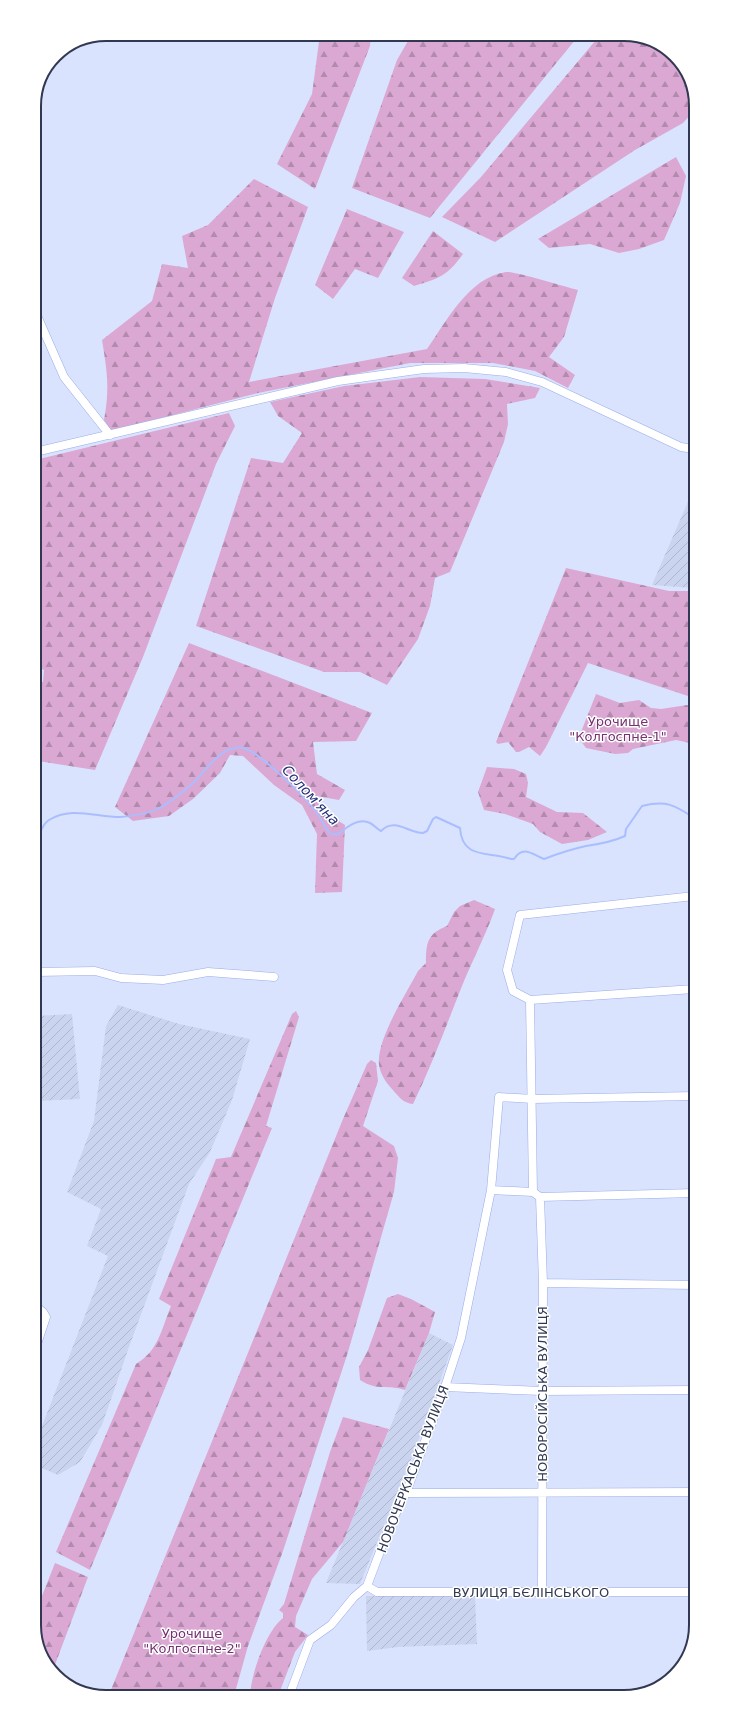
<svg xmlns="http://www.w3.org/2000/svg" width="730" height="1731" viewBox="0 0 730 1731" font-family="'DejaVu Sans',sans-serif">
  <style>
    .industrial { fill: url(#industrial-furrows) }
    .forest { fill: url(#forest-firs) }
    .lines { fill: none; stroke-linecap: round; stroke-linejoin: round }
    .stream { stroke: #aabeff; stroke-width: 2 }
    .street-casing { stroke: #99acea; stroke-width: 9 }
    .street { stroke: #fff; stroke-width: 8 }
    .labels { text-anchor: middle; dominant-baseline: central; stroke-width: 3; stroke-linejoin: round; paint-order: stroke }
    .park-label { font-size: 13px; fill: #763270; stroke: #fff }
    .street-label { font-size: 13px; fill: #313952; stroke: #fff }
    .water-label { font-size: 14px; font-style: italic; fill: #233079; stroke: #fff }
    .rim { fill: none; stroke: #313952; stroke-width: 2 }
  </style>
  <defs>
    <pattern id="industrial-furrows" width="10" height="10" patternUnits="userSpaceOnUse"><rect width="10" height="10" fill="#cad4ef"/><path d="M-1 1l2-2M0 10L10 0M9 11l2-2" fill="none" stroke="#aeb7cf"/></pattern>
    <pattern id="forest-firs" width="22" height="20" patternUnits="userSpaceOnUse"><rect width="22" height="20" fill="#daa8d3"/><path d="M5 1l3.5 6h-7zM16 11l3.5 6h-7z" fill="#b18aae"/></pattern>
  </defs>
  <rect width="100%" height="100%" fill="#dae3fd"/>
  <path class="industrial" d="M693,490v98l-41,-3z
    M118,1005l61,19 71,15 -18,61 -22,52 -21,32 -60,163 -27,78 -22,37 -22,13 -21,-9v-27l71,-183 -21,-10 14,-37 -34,-17 27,-71 12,-95z
    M72,1014l8,85 -44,2v-85z
    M429,1333l24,12 -37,102 -56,137 -34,-1z
    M475,1595l2,49 -79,3 -31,4 -1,-55z"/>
  <path class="forest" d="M320,34h51l-1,12 -55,143 -38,-25 35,-70z
    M412,34h168l-150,184 -78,-30 45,-128z
    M601,34h28l39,15 24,34v30l-9,10 -48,27 -140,92 -53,-25 39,-40z
    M676,157l10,19 -6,27 -16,37 -25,9 -20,4 -29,-9 -41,4 -11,-9z
    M254,179l54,28 -33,91 -26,84 178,-33c19,-27 42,-72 79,-77 9,-1 59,15 72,18l-14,47 -15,20 26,18 -7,13 -33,-17 -42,-8h-83l-152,30 -147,38 -7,-11c6,-32 3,-49 -2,-80l50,-39 10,-37 26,4 -6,-32 26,-11z
    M347,209l57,23 -26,46 -23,-9 -22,30 -18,-14z
    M433,231l30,23c-16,22 -23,24 -49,32l-12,-8z
    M420,377l65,2 55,9 -5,10 -28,6 1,20 -4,18 -54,130 -15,6 -5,28 -12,33 -31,46 -27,-13h-36l-128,-46 55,-168 32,5 19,-30 -24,-17 -8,-14 74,-16z
    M229,413l6,13 -19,38 -73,193 -48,113 -57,-9 -2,5 -1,-86 8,2 1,-12 -9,-4v-206z
    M566,568l103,23h24l1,107 -106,-35 -42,84 -6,9 -11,-9 -10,5h-3l-8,-10 -10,2 -2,-2z
    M189,643l183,70 -16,28 -43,1 4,32 28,16 -6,10 -29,-5 21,21 14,9 -3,67 -27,1 2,-59 -15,-29 -28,-20 -31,-29 -13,-1 -10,18 -27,26 -24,17 -36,5 -18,-14z
    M596,694l24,9 19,-3 12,8 10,1 26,-4 7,3v36l-18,-4 -43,9 -5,4 -13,1 -29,-6 -6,-8 1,-8z
    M487,767l27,2 12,5 2,9 -2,14 31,15 26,1 24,19 -19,8 -26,4 -22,-12 -7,-8 -28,-10 -21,-4 -6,-18z
    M474,900l21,9c-10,28 -24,54 -35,82 -15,38 -29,76 -47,113 -10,-1 -14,-7 -21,-15 -6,-6 -12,-16 -13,-24 -3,-25 27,-71 39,-94l8,-8c0,-20 1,-29 21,-37l7,-14 6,-6z
    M296,1011l3,6 -33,109 6,2 -182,442 -34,-18 80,-188c23,-14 25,-34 35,-58l-12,-7 57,-140 15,-2 61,-143z
    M371,1060l5,3 2,18 -15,45 31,20 4,12 -4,34 -46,160 -65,199 -35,95 -14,50 -126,1 235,-578 24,-55z
    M398,1294l13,5 24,13 -6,21 -24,57c-18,-6 -26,2 -45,-10l-1,-13 9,-17 19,-52z
    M343,1417l46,12 -46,113 -31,37 -16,37 -1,11 13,8 -13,17 -17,44h-28c1,-22 16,-65 33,-78v-5l-4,-3 5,-6 46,-152z
    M55,1563l33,14 -35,93 -15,-22v-42z"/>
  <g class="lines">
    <path class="stream" d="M34,178l5,9 -5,15
      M36,840c5,-6 5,-15 13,-20 22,-14 47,-3 71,-3 12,-1 31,-4 41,-10 11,-6 23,-16 32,-24 13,-12 28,-39 50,-35 16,3 64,51 74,65 5,7 7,14 13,20l7,2c9,-7 21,-18 33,-12 4,2 7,6 11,8 14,-14 27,2 42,2l4,-2 6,-12 3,-2 24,11c2,32 29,23 51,31h3c9,-14 18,-5 30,0 13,-5 28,-10 42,-13 14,-2 26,-4 39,-10l1,-7 16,-23c24,-6 33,-1 52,12"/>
    <g class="street-casing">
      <path id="street" d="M35,311l29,66 46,58
        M35,452l303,-71 86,-12 40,-1 42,4 36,10 139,65 12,2
        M36,972l59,-1 26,7 42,2 45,-8 66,5
        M530,1000l164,-11
        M491,1190l42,2 7,5 155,-4
        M533,1192l-3,-192 -17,-9 -6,-21 13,-55 174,-19
        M540,1197l3,86 -1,308
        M543,1283l152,2
        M37,1307l6,5 3,5 -9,27
        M445,1387l96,4 154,-1
        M406,1493l290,-1
        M367,1586l10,6h319
        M289,1696l21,-56 21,-15 23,-28 13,-11 23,-61 16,-32 39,-106 16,-49 30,-148 8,-93 34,2 162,-3"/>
    </g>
    <use href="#street" class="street"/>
  </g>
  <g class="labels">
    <g class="park-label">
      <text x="618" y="721">Урочище<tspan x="618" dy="15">"Колгоспне-1"</tspan></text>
      <text x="192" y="1633">Урочище<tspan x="192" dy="15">"Колгоспне-2"</tspan></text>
    </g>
    <g class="street-label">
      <text transform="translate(542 1394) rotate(-90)">НОВОРОСІЙСЬКА ВУЛИЦЯ</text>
      <text transform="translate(413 1469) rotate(-69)">НОВОЧЕРКАСЬКА ВУЛИЦЯ</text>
      <text x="531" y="1592">ВУЛИЦЯ БЄЛІНСЬКОГО</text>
    </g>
    <g class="water-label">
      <text transform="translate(311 795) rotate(47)">Солом'яна</text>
    </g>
  </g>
  <path d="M0 0H730V1731H0ZM106 41H624A65 65 0 0 1 689 106V1625A65 65 0 0 1 624 1690H106A65 65 0 0 1 41 1625V106A65 65 0 0 1 106 41Z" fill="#fff" fill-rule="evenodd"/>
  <path class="rim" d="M106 41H624A65 65 0 0 1 689 106V1625A65 65 0 0 1 624 1690H106A65 65 0 0 1 41 1625V106A65 65 0 0 1 106 41Z"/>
</svg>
